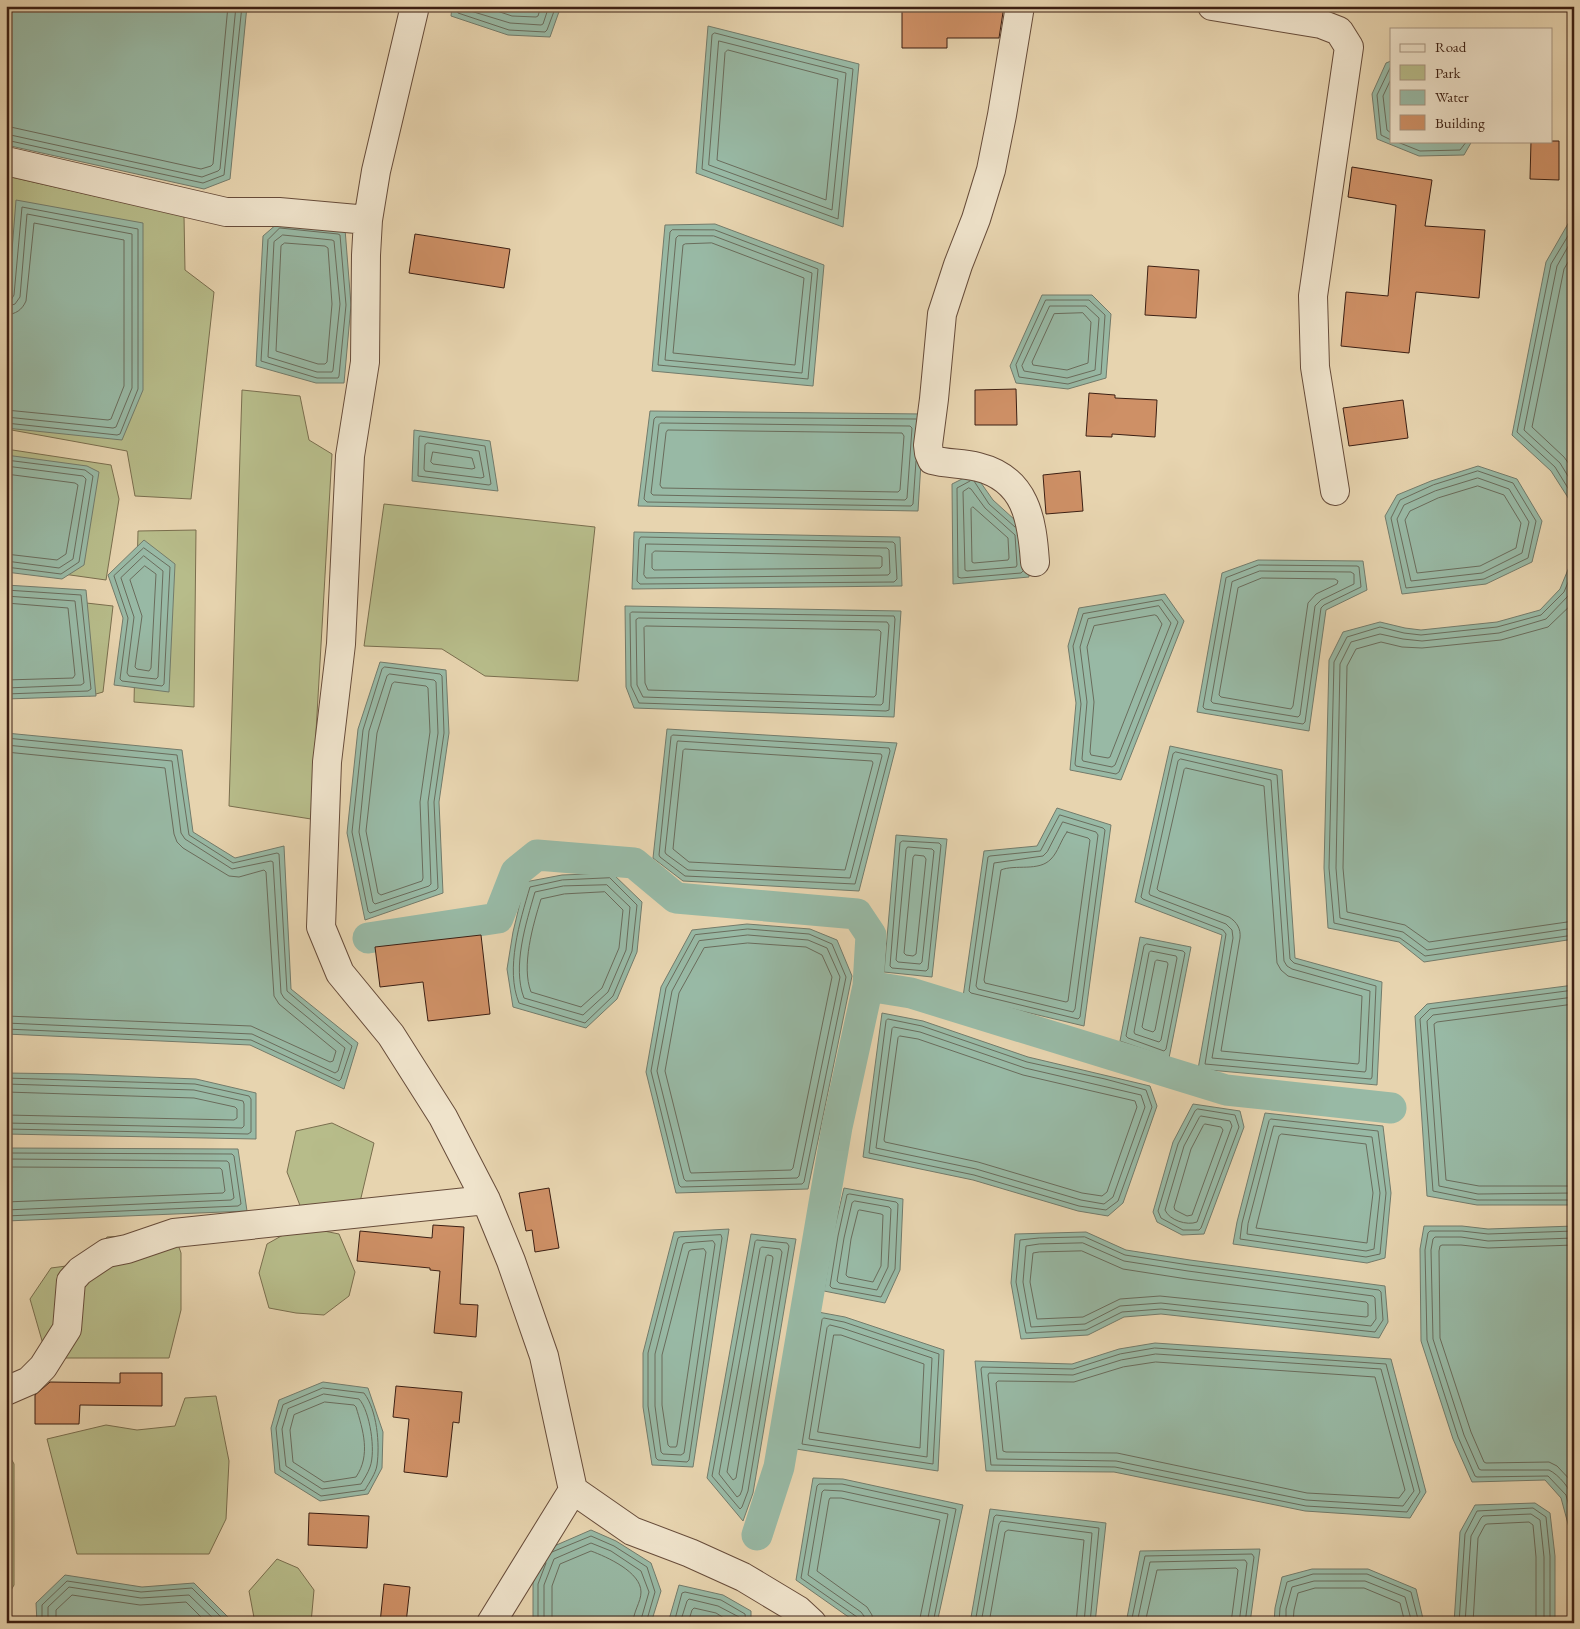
<svg xmlns="http://www.w3.org/2000/svg" width="1580" height="1629" viewBox="0 0 1580 1629" font-family="'EB Garamond',serif">
  <style>
    .green { fill: #b7bc8a; stroke: #7a6e4e }
    .water { fill: #98b9a5; stroke: #737b6b }
    .lines { fill: none; stroke-linecap: round; stroke-linejoin: round }
    .shore { stroke: #6a6c5c; stroke-width: 1 }
    .canal { stroke: #98b9a5; stroke-width: 31 }
    .building { fill: #ce9066; stroke: #3c1f13 }
    .minor-casing { stroke: #674c3a; stroke-width: 30 }
    .minor { stroke: #efe3cb; stroke-width: 28 }
  </style>
  <rect width="100%" height="100%" fill="#e7d4af"/>
  <filter id="stains"><feTurbulence type="fractalNoise" baseFrequency=".004" numOctaves="4"/><feColorMatrix values="0 0 0 0 .2 0 0 0 0 .09 0 0 0 0 .02 0 0 0 .5 -.17"/></filter>
  <radialGradient id="worn" r=".72"><stop offset=".6" stop-color="#630" stop-opacity="0"/><stop offset="1" stop-color="#630" stop-opacity=".3"/></radialGradient>
  <path class="green" d="M6,176l178,40 1,54 29,22 -23,207 -56,-3 -8,-45 -121,-22z
    M242,390l58,6 9,44 23,14 -21,365 -82,-13z
    M6,449l105,16 8,34 -13,81 -100,-14z
    M384,504l211,23 -17,154 -93,-5 -43,-27 -78,-3z
    M196,530l-2,177 -60,-5 4,-171z
    M6,594l107,12 -10,86 -14,4z
    M332,1123l42,20 -14,59 -59,6 -14,-36 9,-41z
    M299,1226l40,8 16,38 -6,24 -25,19 -28,-2 -27,-5 -10,-35 8,-29z
    M174,1233l7,20v57l-12,48h-122l-17,-59 21,-31 38,-5 18,-26z
    M216,1396l13,65 -3,58 -17,35h-132l-30,-115 59,-14 31,5 38,-4 10,-28z
    M6,1449l8,15v121l-8,14z
    M277,1559l21,9 16,22 -3,33h-56l-6,-32z"/>
  <path class="water" d="M6,6h241l-17,173 -26,10 -198,-44z
    M452,6h109l-11,31 -42,-2 -57,-19z
    M708,26l151,38 -16,163 -147,-54z
    M1391,61v80h81l-8,14 -45,1 -42,-17 -5,-45 14,-31z
    M16,200l127,23v167l-21,50 -116,-12v-101z
    M1574,221v286l-23,-36 -39,-36 34,-173 23,-40z
    M278,223l67,6 6,76 -7,78h-28l-60,-17 7,-130z
    M715,224l109,41 -11,121 -161,-15 13,-146z
    M1042,295h50l19,19 -5,64 -38,11 -52,-6 -6,-17z
    M650,411l274,3 -6,97 -280,-5z
    M414,430l76,11 8,50 -86,-10z
    M6,455l81,11 12,6 -15,93 -22,14 -56,-7z
    M1478,466l39,13 25,42 -10,41 -46,22 -84,10 -17,-78 12,-21 34,-14z
    M974,473l19,27 33,30 3,47 -76,7 -1,-100z
    M634,532l266,5 2,49 -270,3z
    M144,540l31,24 -6,128 -55,-7 9,-67 -15,-43z
    M1574,555v384l-150,23 -25,-20 -71,-14 -4,-60 5,-208 14,-28 37,-10 25,6 16,2 76,-8 43,-12 20,-21z
    M1258,560l105,1 4,29 -41,20 -17,121 -112,-19 25,-139z
    M6,585l80,5 10,106 -90,3z
    M1165,594l19,27 -63,159 -51,-10 6,-67 -8,-57 11,-38z
    M625,606l276,5 -7,106 -260,-9 -8,-21z
    M380,662l66,8 3,63 -10,69 4,91 -78,27 -18,-87 11,-104z
    M667,729l230,14 -38,148 -176,-10 -30,-23z
    M6,733l176,17 11,82 42,26 49,-12 7,143 67,54 -14,46 -94,-44 -244,-11z
    M1170,746l112,24 13,188 87,24 -5,103 -179,-16 24,-134 -87,-33z
    M1057,808l54,17 -27,201 -121,-29 21,-146 53,-5z
    M896,835l51,4 -15,138 -48,-5z
    M612,873l30,29 -5,50 -20,47 -31,29 -73,-21 -6,-38 6,-37 12,-50 37,-7z
    M747,924l63,5 27,11 15,36 -44,213 -132,4 -30,-121 15,-85 31,-57z
    M1140,937l51,10 -22,111 -49,-17z
    M1574,985v220h-97l-50,-9 -12,-180 12,-12z
    M882,1013l41,8 105,36 122,29 7,20 -34,97 -15,13 -30,-5 -105,-31 -110,-23z
    M6,1073l70,1 120,5 60,14v46l-250,-5z
    M1193,1104l47,7 4,16 -40,107 -22,1 -25,-13 -4,-10 20,-70z
    M1265,1113l118,13 8,67 -6,65 -18,5 -134,-19 4,-22z
    M6,1148l232,1 9,62 -241,10z
    M844,1188l59,11 -3,71 -15,33 -61,-12 9,-56z
    M1424,1226h38l26,3 86,-3v320l-13,-48 -16,-18 -73,2 -19,-43 -32,-98 -1,-92z
    M729,1229l-36,238 -41,-2 -9,-58v-54l31,-121z
    M1086,1232l40,18 64,10 195,26 3,36 -9,16 -218,-24 -37,3 -36,18 -67,4 -10,-56 4,-49z
    M751,1234l45,5 -43,254 -10,28 -36,-43z
    M818,1312l27,5 99,33 -6,121 -142,-22z
    M1155,1343l236,16 35,133 -16,26 -105,-7 -191,-39 -128,-1 -11,-110 97,3 47,-15z
    M323,1382l45,6 15,44 -1,36 -14,26 -48,7 -45,-28 -4,-45 8,-28z
    M813,1478l30,1 120,26 -26,118h-80l-61,-43z
    M1535,1503l15,10 5,43v67h-101l6,-91 15,-27z
    M990,1509l116,14 -11,100h-125z
    M591,1530l25,11 35,22 10,28 -10,32h-118v-40l12,-33z
    M1260,1549l-10,74h-124l14,-72z
    M1312,1569h56l48,20 8,34h-150l1,-15 7,-31z
    M65,1575l77,12 52,-4 40,40h-197l-1,-20z
    M679,1585l44,10 28,16v12h-83z"/>
  <g class="lines">
    <path class="shore" d="M456,6l2,7 51,17 36,2 2,-2 9,-24
      M463,6l1,3 46,14 31,2 2,-1 6,-18
      M482,6l30,10 24,1 2,-1 3,-10
      M715,33l138,36 -15,150 -136,-50 10,-134z
      M719,41l127,32 -14,137 -123,-45z
      M728,50l110,29 -12,121 -109,-40 8,-107z
      M1391,66l-14,29 4,40 10,5
      M1391,79l-8,17 4,34 4,3
      M6,126l195,43 10,-3 2,-2 15,-158
      M6,134l196,43 16,-6 2,-2 16,-163
      M6,140l197,43 21,-8 18,-169
      M1395,141l25,10 40,-1 7,-9
      M1574,226l-23,38 -34,168 38,35 19,31
      M280,228l58,6 2,1 6,70 -7,71 -1,2h-21l-56,-17 7,-121z
      M715,230l103,39 -10,110 -150,-14 12,-133 2,-2z
      M283,235l49,5 2,1 6,63 -7,66 -1,2h-15l-49,-15 6,-115z
      M714,236l98,37 -10,100 -137,-13 11,-122 2,-2z
      M1574,236l-17,30 -33,164 36,33 14,23
      M285,243l40,3 3,2 4,56 -5,58 -2,2h-7l-42,-13 5,-105z
      M712,243l92,35 -9,87 -122,-12 10,-108 2,-1z
      M1574,252l-10,17 -32,158 32,30 10,14
      M1046,300h43l16,15 -4,59 -33,10 -49,-7 -3,-12z
      M6,301l5,-1 3,-5 8,-88 116,22v160l-18,45 -3,1 -111,-12
      M1050,306h36l13,12 -4,52 -28,8 -43,-7 -2,-5z
      M6,307l9,-3 5,-7 7,-83 105,20v154l-16,39 -3,1 -107,-11
      M1083,313l8,9 -3,41 -21,7 -34,-5 -1,-3 22,-48z
      M6,315c10,-1 16,-5 20,-14l8,-78 90,17v146l-13,33 -3,1 -102,-10
      M661,423l249,3 2,2 -5,70 -2,2 -252,-5 -2,-2 8,-68z
      M668,430l234,3 2,3 -4,54 -2,2 -236,-4 -2,-3 6,-52z
      M420,436l65,10 6,38 -2,1 -71,-9 1,-38z
      M428,443l51,8 5,26 -3,1 -56,-7 -1,-2 1,-24z
      M433,452l39,6 3,10 -3,1 -39,-5 -2,-2z
      M6,460l79,10 8,6 -14,86 -18,12 -55,-7
      M916,461l-3,43 -2,2 -264,-4 -3,-3 10,-80 2,-2 260,2
      M6,466l77,10 3,3 -13,80 -14,9 -53,-7
      M1478,471l35,12 23,38 -8,37 -44,21 -78,9 -15,-70 9,-18 33,-15z
      M6,474l69,9 3,2 -12,69 -9,6 -51,-6
      M1478,478l31,11 20,33 -7,31 -40,20 -71,8 -14,-62 7,-14 31,-14z
      M970,481l-13,7 1,89 3,1 60,-5 2,-2
      M974,481l15,23 26,23
      M1478,486l26,9 17,28 -5,25 -36,18 -63,7 -12,-53 5,-9 28,-13z
      M969,488l2,1 14,19 30,27 2,30 -1,2 -49,4 -2,-1 -2,-78z
      M973,507l35,31 1,20 -1,2 -34,3 -2,-1 -1,-53z
      M641,537l252,5 2,2 2,35 -3,3 -254,2 -3,-3 2,-41z
      M646,544l241,4 2,2 1,23 -2,2 -242,3 -2,-3z
      M144,548l26,19 -6,117 -2,2 -40,-5 -2,-2 8,-61 -14,-42z
      M655,551l225,5 2,1v9l-2,2 -226,2 -2,-2v-14z
      M144,556l19,15 -5,106 -2,2 -27,-3 -2,-3 7,-56 -13,-39z
      M1259,565l98,1 2,1 2,20 -37,18 -3,3 -16,114 -2,2 -98,-15 -2,-2 23,-129z
      M145,566l11,8 -5,94 -2,3 -12,-2 -2,-2 7,-51 -12,-36z
      M1574,568l-10,24 -23,23 -44,12 -76,8 -17,-2 -24,-6 -33,10 -13,25 -5,206 5,55 66,15 25,18 149,-21
      M1260,571l91,1 3,2v10l-33,16 -6,6 -15,109 -2,2 -85,-14 -2,-2 21,-119z
      M1262,578l73,1 3,2 -1,3 -21,10 -8,9 -15,103 -2,3 -70,-12 -2,-2 19,-107z
      M1574,585l-6,11 -22,23 -47,14 -77,8 -19,-2 -23,-5 -29,8 -11,22 -4,204 4,50 63,14 24,18 147,-22
      M6,590l75,5 10,94 -3,2 -82,3
      M6,596l69,5 9,82 -3,2 -75,3
      M1162,600l16,22 -59,150 -3,2 -40,-8 -1,-2 6,-60 -8,-58 10,-32z
      M1574,602l-26,25 -47,13 -79,8 -20,-1 -21,-5 -25,7 -9,17 -4,202 4,44 58,13 24,17 145,-21
      M6,603l62,5 7,67 -2,3 -67,2
      M1159,606l12,17 -56,142 -3,2 -29,-6 -1,-2 5,-57 -7,-55 8,-28z
      M632,612l262,4 1,3 -6,91 -3,1 -247,-8 -8,-17 -1,-72z
      M1155,615l2,1 5,8 -52,133 -2,1 -17,-3 -1,-3 4,-50 -7,-55 7,-21z
      M639,618l248,4 2,3 -6,78 -2,2 -238,-8 -6,-12 -1,-65z
      M646,626l233,4 2,2 -5,63 -2,2 -226,-7 -3,-7 -1,-55z
      M385,667l55,7 2,2 2,57 -10,69 4,86 -2,2 -66,23 -2,-2 -16,-79 11,-102 19,-61z
      M390,674l44,6 2,2 2,51 -10,69 3,82 -2,2 -54,18 -2,-2 -14,-70 10,-101 18,-55z
      M395,682l31,4 2,2 2,44 -10,70 3,76 -1,3 -41,14 -3,-2 -12,-62 11,-98 15,-49z
      M673,735l216,13 1,3 -35,133 -170,-8 -25,-19 -1,-2 12,-118z
      M6,738l171,17 12,80 44,28 44,-10 2,1 8,137 65,55 -11,33 -2,2 -88,-41 -245,-11
      M678,741l203,13 1,2 -32,122 -162,-8 -22,-16 -1,-2 12,-109z
      M6,745l166,16 9,72 4,6 47,30 39,-8 2,1 8,131 3,5 61,50 -7,23 -3,2 -83,-39 -246,-11
      M685,749l187,12 1,2 -28,107 -156,-8 -16,-13 10,-98z
      M6,752l159,16 9,66 3,8 6,6 46,28 10,1 25,-7 2,2 8,124 5,8 57,47 -3,10 -3,1 -79,-36 -245,-10
      M1176,752l101,23 13,184 4,4 82,23 -4,91 -1,2 -166,-15 21,-130 -3,-4 -80,-31 -2,-2 32,-143z
      M1181,759l90,21 13,181 3,5 5,3 78,22 -4,79 -1,2 -153,-14 21,-120 -1,-8 -6,-6 -76,-29 -1,-2 29,-132z
      M1186,768l78,18 13,177 4,7 7,6 74,20 -3,66 -1,2 -137,-13 19,-113c1,-9 -3,-16 -11,-21l-70,-26 -2,-2 27,-119z
      M1060,815l43,13 2,2 -25,187 -2,2 -107,-26 -2,-2 19,-134 2,-1 50,-5z
      M1063,822l33,10 2,3 -23,174 -2,3 -95,-23 -2,-3 18,-123 49,-7 4,-4z
      M1067,832l21,6 2,2 -22,161 -2,1 -81,-19 -1,-3 17,-110c14,-6 38,2 50,-11 7,-7 10,-19 16,-27z
      M903,841l36,2 2,2 -13,124 -2,2 -34,-3 -2,-2 10,-123z
      M908,847l24,2 2,2 -12,111 -2,2 -22,-2 -2,-2 10,-110z
      M915,855l9,1 2,3 -10,95 -3,2 -7,-1 -2,-2 9,-95z
      M610,878l27,27 -5,46 -19,45 -28,27 -66,-20c-14,-34 1,-82 11,-116l32,-7z
      M607,885l23,22 -4,43 -18,42 -25,23 -59,-17c-12,-31 2,-75 11,-106l28,-6z
      M605,892l18,18 -4,38 -17,40 -21,19 -50,-15c-10,-26 2,-67 10,-93l23,-5z
      M748,929l61,5 23,10 14,33 -42,205 -2,2 -121,3 -2,-2 -28,-114 15,-83 29,-53z
      M748,935l60,5 19,8 13,29 -41,199 -2,2 -111,3 -2,-2 -27,-108 15,-80 27,-50z
      M748,943l58,4 16,8 10,22 -39,191 -2,2 -100,3 -1,-2 -25,-100 14,-78 25,-45z
      M1147,944l36,7 2,2 -19,96 -2,2 -36,-13 -2,-2 18,-90z
      M1151,951l25,5 1,2 -16,82 -2,2 -24,-8 -1,-2 15,-79z
      M1157,960l10,2 1,2 -13,66 -2,2 -9,-3 -2,-2 13,-65z
      M1574,990l-144,19 -10,10 13,172 44,9h97
      M1574,997l-141,18 -6,6 12,165 39,8 96,-1
      M1574,1004l-137,18 -3,2 12,156 33,6h95
      M888,1019l34,7 105,36 78,17 41,11 6,17 -34,94 -12,9 -27,-4 -105,-31 -105,-22 17,-132z
      M894,1027l26,5 105,36 116,27 4,12 -32,90 -9,7 -23,-4 -105,-31 -100,-21 16,-119z
      M900,1036l18,3 105,36 112,26 2,6 -30,85 -5,4 -20,-3 -104,-31 -93,-20 -1,-2 14,-102z
      M6,1078l189,6 54,12 2,3v33l-3,2 -242,-5
      M6,1084l188,6 49,11 1,3v22l-2,2 -236,-5
      M6,1092l188,6 41,9 2,2v9l-3,2 -228,-5
      M1198,1109l37,6 4,12 -38,101 -2,2h-16l-22,-12 -3,-7 20,-67 17,-33z
      M1201,1116l29,5 2,5 -35,96c-10,4 -28,-2 -32,-12l19,-64 15,-28z
      M1271,1119l107,12 8,62 -6,61 -14,3 -126,-18 2,-16 27,-102z
      M1205,1124l16,3 2,3 -31,85 -5,1 -12,-6 -1,-3 17,-58 12,-23z
      M1274,1126l98,11 8,56 -6,56 -8,2 -119,-17 1,-10z
      M1282,1134l84,10 7,49 -6,50 -111,-15 23,-92z
      M6,1153l226,1 2,2 7,48 -3,2 -232,10
      M6,1159l221,2 2,2 5,35 -3,2 -225,10
      M6,1167l214,1 2,2 3,21 -2,2 -217,9
      M850,1194l46,8 2,2 -3,65 -14,28 -49,-9 -2,-2 8,-50 9,-41z
      M855,1201l34,6 2,2 -3,58 -11,23 -38,-7 -2,-2 7,-43 8,-35z
      M860,1210l21,4 2,1 -2,51 -8,16 -25,-5 -2,-2 5,-36 7,-28z
      M1574,1231l-86,3 -26,-3h-32l-2,2 -3,17 2,90 31,97 17,39 2,1 71,-1 18,19 8,31
      M721,1235l1,3 -33,222 -2,2 -29,-2 -2,-2 -8,-52v-53l30,-115 2,-1z
      M1085,1237l40,18 64,10 190,25 2,2 2,28 -8,12 -214,-23 -39,3 -36,18 -60,3 -10,-51 4,-42 19,-2z
      M1574,1238l-86,3 -27,-4h-26l-2,2 -2,11 2,89 31,96 15,34 2,1h68c10,5 22,19 25,31
      M757,1240l30,3 2,3 -41,245 -6,16 -2,2 -28,-33 43,-234z
      M713,1241l2,3 -31,209 -3,2 -18,-1 -2,-2 -6,-46v-52l28,-110 2,-1z
      M1083,1243l41,18 64,10 185,25 2,2 1,21 -5,7 -210,-23 -41,3 -35,18 -54,3 -8,-45 3,-36 13,-2z
      M1574,1245l-86,3 -27,-3h-19l-2,1 -1,5 1,87 31,94 13,30 2,1 63,-1 8,4 17,18
      M762,1247l18,2 2,3 -40,238 -2,5 -3,2 -18,-23 41,-225z
      M704,1249l2,3 -29,193 -1,2h-6l-2,-2 -6,-40v-50l27,-104 2,-1z
      M1082,1251l41,18 64,10 179,23 2,2v12l-2,1 -206,-21 -40,3 -37,18 -46,2 -7,-37 3,-29 6,-1z
      M768,1255l4,1 1,2 -37,220 -3,2 -6,-8 39,-215z
      M824,1318l20,4 95,32 -6,110 -131,-20 20,-124z
      M830,1325l12,3 90,30 -5,99 -118,-18 18,-111z
      M834,1335h7l83,29 -4,84 -102,-16z
      M1155,1348l231,16 34,128 -13,20 -101,-6 -191,-39 -124,-2 -10,-96 1,-2 91,2 47,-15z
      M1156,1354l225,15 33,122 -11,15 -97,-6 -190,-39 -119,-2 -9,-84 1,-2 84,2 48,-15z
      M1156,1362l219,15 30,113 -6,8 -92,-5 -190,-40 -111,-1 -3,-1 -7,-68 2,-2 76,1 49,-15z
      M323,1388l41,5c13,17 16,51 13,72 -1,8 -8,18 -12,25l-44,6 -41,-26 -4,-42 7,-23z
      M324,1394l35,5c11,12 17,52 11,68 -2,6 -6,12 -9,17l-39,5 -36,-23 -4,-37 6,-20z
      M325,1402l29,3 2,2c7,23 15,48 0,70l-32,5 -31,-20 -3,-32 4,-15z
      M552,1552l39,-16 23,10 33,21 8,25 -9,31
      M42,1623v-18l25,-24 74,11 51,-4 35,35
      M48,1623v-16l21,-20 72,11 48,-3 29,28
      M56,1623v-13l16,-15 68,10 46,-3 21,21
      M538,1623v-39l8,-21
      M544,1623v-38l10,-26 37,-16 20,8 30,20 8,21 -9,31
      M552,1623v-37l8,-22 31,-13c16,6 50,21 50,41 0,10 -8,20 -8,31
      M674,1623l8,-30 3,-1 36,8 24,14 1,9
      M680,1623l7,-22 2,-2 29,7 21,11 1,6
      M688,1623l4,-13 2,-2 22,5 16,10
      M859,1623l-2,-6 -56,-39 16,-92 2,-2h23l114,25 -23,114
      M865,1623l-1,-7 -3,-4 -53,-37 14,-83 2,-2 18,1 106,23 -21,109
      M873,1623l-1,-8 -5,-8 -50,-36 12,-71 1,-2h11l99,22 -21,103
      M975,1623l19,-106 2,-2 103,13 -9,95
      M981,1623l18,-99 2,-3 91,12 -8,90
      M989,1623l16,-91 3,-2 76,10 -8,83
      M1131,1623l14,-67 107,-2 2,3 -9,66
      M1137,1623l13,-61 95,-2 2,3 -8,60
      M1145,1623l12,-53 79,-2 2,2 -7,53
      M1279,1623l1,-15 7,-26 26,-8h54l44,18 8,31
      M1286,1623v-14l6,-22 22,-6h51l40,16 7,26
      M1293,1623l1,-13 4,-17 17,-5h49l36,15 5,20
      M1459,1623l6,-89 12,-23 56,-3 13,9 4,39v67
      M1465,1623l6,-87 10,-18 2,-2 48,-2 9,6 4,37v66
      M1473,1623l5,-85 7,-13 2,-1 42,-2 4,3 3,32v66"/>
    <path class="canal" d="M368,938l130,-20 18,-46 21,-17 97,8 42,35 181,16 14,21 -3,51 -31,141 -58,340 -22,68
      M868,986l43,7 315,97 165,18"/>
  </g>
  <path class="building" d="M902,6h102l-5,32h-52v10h-45z
    M1531,141h28v39l-29,-1z
    M1352,167l80,13 -7,46 60,4 -6,68 -63,-6 -7,61 -68,-7 5,-54 42,4 8,-91 -48,-8z
    M415,234l95,15 -6,39 -95,-15z
    M1148,266l51,4 -3,48 -51,-3z
    M1016,389l1,36h-42v-35z
    M1089,393l26,2v3l42,2 -2,37 -43,-3v3l-26,-1z
    M1403,400l5,38 -59,8 -6,-38z
    M1080,471l3,40 -37,3 -3,-39z
    M481,935l9,79 -62,7 -5,-39 -43,5 -5,-40z
    M549,1188l10,60 -24,4 -3,-22 -6,1 -7,-38z
    M433,1225l31,2 -4,77 18,1 -2,32 -42,-4 6,-62 -10,-1v-2l-73,-7 3,-30 72,7z
    M120,1373h42v33l-82,-1 -1,19h-44v-29l15,-13 70,1z
    M396,1386l66,6 -3,31 -6,-1 -6,55 -43,-5 5,-53 -16,-2z
    M309,1513l60,3 -2,32 -59,-3z
    M384,1584l26,3 -4,36h-26z"/>
  <g class="lines">
    <g class="minor-casing">
      <path id="minor" d="M415,6l-39,165 -8,49 -2,35 -1,107 -15,94 -9,188 -14,118 -6,165 19,46 51,62 52,82 43,83 25,61 33,95 29,134 59,41 58,22 53,24 55,33 14,13
        M1020,6l-18,109 -11,55 -15,49 -18,46 -16,49 -8,85 -6,46 1,8 3,7c15,4 31,3 46,7 48,12 54,52 57,95
        M1212,6l109,18 18,7 10,16 -36,249 2,71 20,124
        M6,161l220,51h53l89,8
        M6,1391l23,-10 14,-14 24,-38 4,-48 9,-10 27,-18 20,-4 47,-16 312,-33
        M491,1623l82,-133"/>
    </g>
    <use href="#minor" class="minor"/>
  </g>
  <rect width="1580" height="1629" fill="none" stroke="#e7d4af" stroke-width="25"/>
  <rect x="8" y="8" width="1565" height="1614" fill="none" stroke="#3c1f13" stroke-width="2.5"/>
  <rect x="12" y="12" width="1555" height="1604" fill="none" stroke="#3c1f13"/>
  <rect x="1390" y="28" width="162" height="115" fill="#efe3cb" stroke="#a79581"/>
  <rect x="1400" y="44" width="25" height="8" fill="#efe3cb" stroke="#a79581"/>
  <text x="1435" y="52" font-size="15" fill="#3c1f13">Road</text>
  <rect x="1400" y="65" width="25" height="15" fill="#b7bc8a" stroke="#a79581"/>
  <text x="1435" y="78" font-size="15" fill="#3c1f13">Park</text>
  <rect x="1400" y="90" width="25" height="15" fill="#98b9a5" stroke="#a79581"/>
  <text x="1435" y="102" font-size="15" fill="#3c1f13">Water</text>
  <rect x="1400" y="115" width="25" height="15" fill="#ce9066" stroke="#a79581"/>
  <text x="1435" y="128" font-size="15" fill="#3c1f13">Building</text>
  <rect width="100%" height="100%" filter="url(#stains)"/>
  <rect width="100%" height="100%" fill="url(#worn)"/>
</svg>
